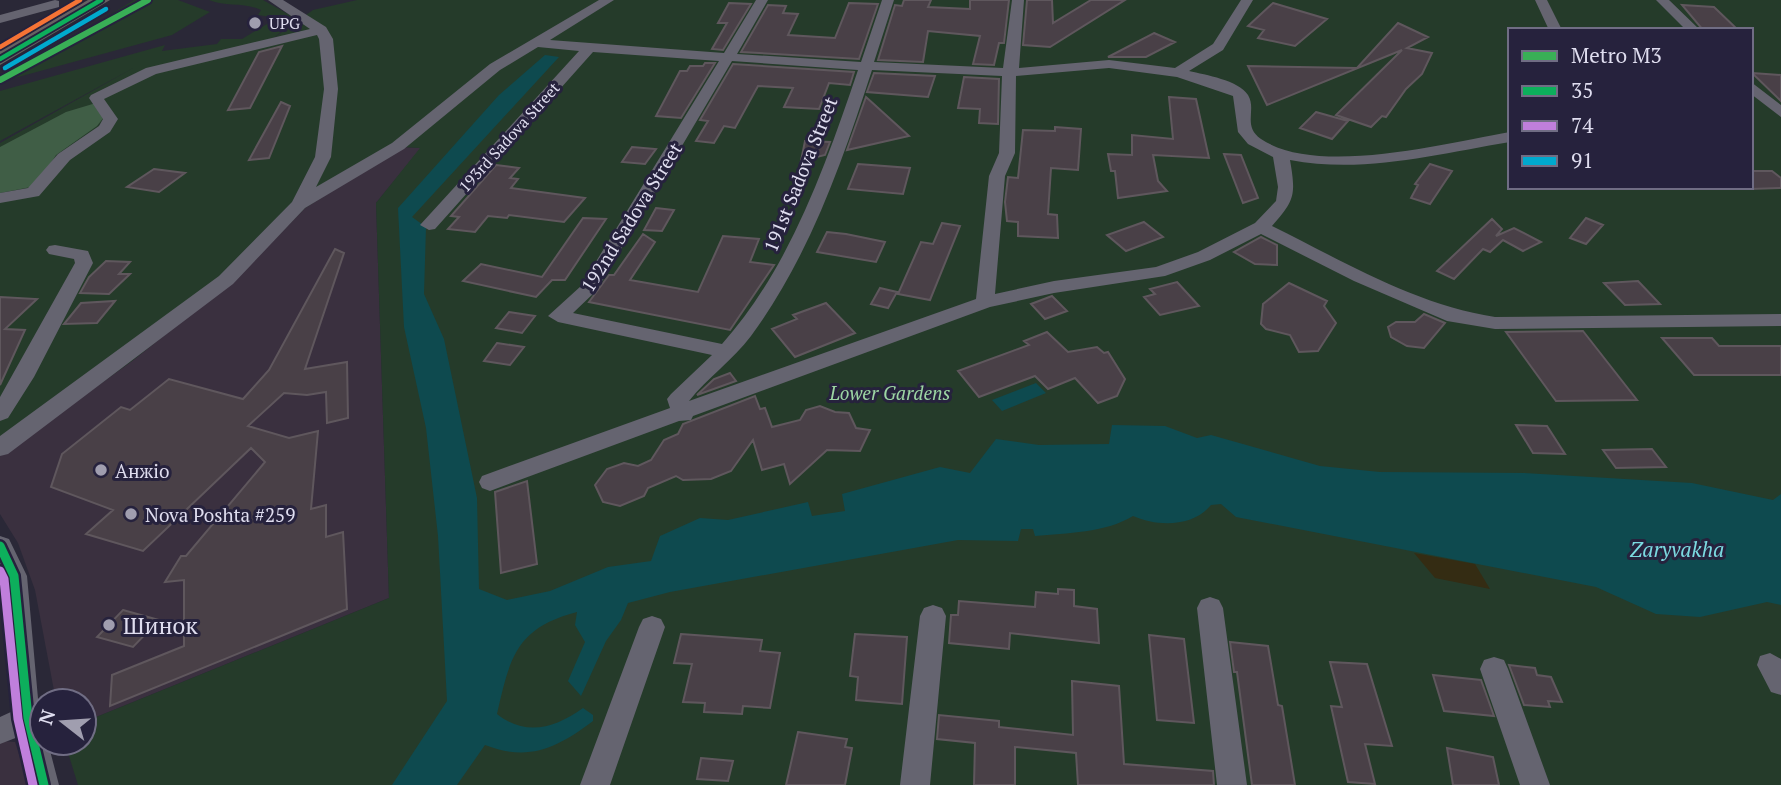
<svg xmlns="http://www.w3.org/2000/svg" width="1781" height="785" viewBox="0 0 1781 785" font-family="'PT Serif',serif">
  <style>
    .commercial { fill: #3a303f }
    .green { fill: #253b2a; fill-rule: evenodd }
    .forest { fill: #405e46 }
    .sand { fill: #342c13 }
    .water { fill: #0e4a4f }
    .building { fill: #494047; stroke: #5f575d; stroke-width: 2 }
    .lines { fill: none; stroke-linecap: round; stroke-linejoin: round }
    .minor { fill: #656470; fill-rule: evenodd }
    .highway { fill: #666262; fill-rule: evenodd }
    .bus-1-far1-casing { stroke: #26223d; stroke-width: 8 }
    .bus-1-casing { stroke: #26223d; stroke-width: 14 }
    .bus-2-casing { stroke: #26223d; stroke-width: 14 }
    .bus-3-casing { stroke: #26223d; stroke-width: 8 }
    .bus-4-casing { stroke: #26223d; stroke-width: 8 }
    .bus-1-far1 { stroke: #0daf5c; stroke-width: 4.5 }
    .bus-1 { stroke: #0daf5c; stroke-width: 9 }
    .bus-2 { stroke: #c07fdc; stroke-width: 9 }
    .bus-3 { stroke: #00a9ce; stroke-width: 4.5 }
    .bus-4 { stroke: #f57335; stroke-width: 4.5 }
    .metro-1-casing { stroke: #26223d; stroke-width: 10 }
    .metro-1 { stroke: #39af56; stroke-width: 6 }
    .poi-dot { fill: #a09eaf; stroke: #26223d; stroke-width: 2.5 }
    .labels { text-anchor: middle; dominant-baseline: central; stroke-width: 6; stroke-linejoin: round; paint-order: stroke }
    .far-poi-label { font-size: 16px; fill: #dfddef; stroke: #26223d; text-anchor: start }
    .far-street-label { font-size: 16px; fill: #dfddef; stroke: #26223d }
    .street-label { font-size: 19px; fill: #dfddef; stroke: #26223d }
    .park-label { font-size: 19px; font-style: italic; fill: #9cd5a3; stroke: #26223d }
    .poi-label { font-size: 19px; fill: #dfddef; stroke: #26223d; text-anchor: start }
    .water-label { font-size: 21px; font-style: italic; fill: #7bdae1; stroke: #26223d }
    .near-poi-label { font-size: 23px; fill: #dfddef; stroke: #26223d; text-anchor: start }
  </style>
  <rect width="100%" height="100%" fill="#2a2837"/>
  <path class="commercial" d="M402,147l19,1 -45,55 13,395 -305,124v-21h-28l-21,-111 -17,-47 -18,-29v-58l132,-95 107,-85 66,-68z
    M0,741l15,1 14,43h-29z"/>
  <path class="green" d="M134,0h44l32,12 -38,23 -172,47z
    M209,0h54l34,19 -26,21 42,-30 44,-10h1424v785h-1703l-13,-42h19v-21l305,-124 -13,-395 44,-55 -18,-1 -97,61 -66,68 -107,85 -132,95v-313l135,-76 -135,74v-50l165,-46 -3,6 55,-7 4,-5h21l35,-21 -19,-3 3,-5c-16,-8 -35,-3 -52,-10zM1510,30h241v157h-241z"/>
  <path class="forest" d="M96,103l8,14 -7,9 -41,29 -20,31 -36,7v-46l66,-35z"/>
  <path class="sand" d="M1414,553l61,11 15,25 -55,-11z"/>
  <path class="water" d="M545,55l14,2 -147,160 14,10 -2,67 20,45 33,159 2,91 28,11 43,-9 58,-24 43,-6 9,-25 40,-18 28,2 80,-18 4,14 33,-5 -3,-17 98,-27 30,6 26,-34 43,6 70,-1 3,-19 53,1 32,12 14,-3 109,31 60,6 144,1 168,10 81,17 8,-6v111l-14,-3 -67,15 -44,-3 -60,-27 -360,-70 -15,-13 -10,1c-18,22 -53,22 -78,11 -28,17 -66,17 -98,20l-2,-7h-12l-3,12 -60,-1 -288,52 -42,11 -7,17 -15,21 -25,55 -13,-15 17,-39 -10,-17 2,-13c-61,16 -67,45 -80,102 29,23 58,14 86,-6l10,7v6c-36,27 -64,41 -108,24l-28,40h-65l55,-84 -9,-165 -12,-108 -22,-101 -6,-119 101,-113z
    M1036,383l10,10 -44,18 -10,-11z"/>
  <path class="building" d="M904,0h27l-3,7 42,2v-9h39l-5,43h-5l-5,22 -21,-1 7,-28 -52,-5 -5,31 -45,-2 17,-55 7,1z
    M1027,0h25l1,23 38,-23h34l-75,47 -27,-2z
    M729,3l22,1 -28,46 -11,-1 15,-26h-9z
    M849,3l29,1 -19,55 -118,-7 27,-47 18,1 -3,7 15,1 -10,21 47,3z
    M1273,3l54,16 -32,27 -37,-8 6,-8 -16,-4z
    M1682,5l32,2 24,23h-35z
    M1398,23l30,14 -21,11 25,5 -10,21 -16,15 -20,28 -4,-1 -11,11 -35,-12 66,-65 -135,55 -19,-39 109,2z
    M1154,33l21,9 -29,15h-38z
    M282,46l-32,62 -22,2 31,-58z
    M705,63h10l-34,55 -25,-2 24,-45h7l3,-5h13z
    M733,64l121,8 -4,13 -21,-2 -10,26 -35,-2 9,-19 -35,-2 -23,42 -11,-2 -10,17 -18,-2 12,-20 -8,-1z
    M874,73l61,3 -7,21 -61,-5z
    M1752,73l29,2v26z
    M964,77l35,2 -1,45 -19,-1 1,-14 -22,-1z
    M866,97l43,39 -62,14z
    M1169,97l27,2 13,59 -56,-3 5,26 9,10 -49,7 -3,-27h-4l-3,-17 24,1v-20l41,4z
    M281,102l9,4 -21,52 -20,2z
    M1316,112l32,9 -16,18 -32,-11z
    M1055,127l26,2 -3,41 -27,-2 -3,46 9,1 1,23 -40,-2v-14l-11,-1 -2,-19 3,-25 10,1 5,-48 32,1z
    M805,141l25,1 -5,13 -24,6z
    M632,147l24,2 -11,15 -23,-2z
    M1224,154l17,1 17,43 -15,5z
    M858,164l52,4 -7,26 -55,-5z
    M1430,164l22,7 -22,33 -19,-6 7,-13 -3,-1z
    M496,165l23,3 -9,10 8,1 -7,9 74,10 -21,24 -55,-7 -2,3 -19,-2 -13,16 -27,-3 11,-12 -8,-1z
    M154,169l31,4 -26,19 -32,-5z
    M1751,171h21l9,7v10l-30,1z
    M656,208l18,2 -12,21 -18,-1z
    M583,218l23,1 -41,61h-13l-16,17 -73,-16 18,-17 61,13z
    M1586,218l17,7 -17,19 -16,-6z
    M1492,219l10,10 -6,7 18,-8 27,14 -18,9 -20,-11 -13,12 -7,-3 -29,30 -17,-8z
    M1144,222l19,15 -37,14 -19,-16z
    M942,223l18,3 -30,74 -32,-6 23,-52 12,2z
    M827,232l19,2 39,8 -9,20 -59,-10z
    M643,234l12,8 -25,38 68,12 25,-56 36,3 -9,23 24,3 -44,65 -141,-28 20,-27h5z
    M1261,237l16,8v20l-22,-1 -21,-12z
    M335,249l9,4 -39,116 42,-7 1,56 -21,5 -1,-31 -19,3 -23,-2 -36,33 41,12 29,-7 -7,78 15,-4v32l17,-5 4,77 -237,97 2,-31 72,-29v-66l-19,2 16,-26h5l79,-94 -14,-14 -108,103 -57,-17 27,-24 -62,-23 11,-33 59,-47 9,3 39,-31 74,20 26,-29z
    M106,261l24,1 -11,12h11l-21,20 -29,-1 9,-16z
    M1638,281l22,23 -35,1 -21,-22z
    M1177,282l22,24 -39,9 -16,-18 11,-3 -5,-5z
    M1289,283l38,18 -3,5 12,17 -18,28 -19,1 -9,-17 -24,-6 -5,-5 2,-20z
    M880,288l17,4 -9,16 -17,-4z
    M1052,296l15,15 -22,8 -14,-15z
    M0,297l37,2 -32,30 20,1 -25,55z
    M115,301l-18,22 -33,1 17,-21z
    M826,303l29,30 -60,24 -23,-28 25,-10 -4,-4z
    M509,312l26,4 -13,17 -26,-5z
    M1424,314l21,9 -21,25 -17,-2 -16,-9 -3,-10 8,-5h19z
    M1583,331l54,69 -81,1 -50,-69z
    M1047,332l21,20 29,-5 7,6 4,-1 17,27 -8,17 -19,7 -23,-25 -27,11 -13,-13 -56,21 -21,-26 71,-26 -5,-4z
    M1662,338h50l7,8h62v29h-87z
    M497,343l27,4 -14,18 -26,-4z
    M730,373l6,8 -39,14 17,-16z
    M755,396l5,13 5,-1 7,19 28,-7 6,-10 14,-4 15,6 14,1 7,15 14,2 -10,21 -33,-1 -37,34 -6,-20 -22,6 -9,-30 -22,31 -20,8 -28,1 -7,-4 -28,12 -4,8 -24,10 -17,-4 -8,-17 12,-16 17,-6 14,3 13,-6 13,-20 14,-6 5,-10z
    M1516,425l31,1 18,28 -32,-1z
    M1652,449l14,18 -50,1 -13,-18z
    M527,481l10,83 -36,9 -6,-81z
    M1058,589l16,1v16l23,3 2,34 -89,-10 -1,16 -60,-6 2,-28h7l1,-14 76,6 1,-15 22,2z
    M123,610l36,10 -26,27 -36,-10z
    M681,634l81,6 -2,11 20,2 -10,55 -27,-2 -1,8 -38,-2 1,-9 -22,-1 9,-38 -18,-1z
    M855,634l52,3 -5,67 -46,-4 2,-23 -8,-1z
    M1149,635l35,4 10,84 -37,-3z
    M1230,642l38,4 10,59 4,1 13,79h-43l-15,-113h-3z
    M1330,662l37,2 25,82 -27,-2 10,40 -27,-2 -17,-76 11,1z
    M1509,665l26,3 2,7 14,2 11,25 -14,-1 2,6 -26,-2z
    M1433,675l48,5 13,36 -50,-5z
    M1072,681l47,5 5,78 89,7 1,14h-136l-2,-32 -61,-6v38h-41l1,-42 -38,-4 2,-24 60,6v6l74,8z
    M798,732l49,7 -2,8 7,1 -7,37h-59z
    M1447,748l46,9 6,28h-46z
    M701,758l32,3 -5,20 -31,-2z"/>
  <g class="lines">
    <path class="minor" d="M55,0l4,1v6l-59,16v-8z
      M268,0h15l43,27 7,12 5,50 -7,68 -15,30 76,-44 98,-79 109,-64h15l-64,40 174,13 32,-53h12l-31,54 124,8 21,-62h12l-20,62 129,6 9,-68h12l-5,68 90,-8 66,8 38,-24 28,-44h12l-30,50 -34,21c17,4 49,9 59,24 9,15 -6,31 13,44 57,38 184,4 249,-7v10c-73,12 -146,32 -220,18 6,35 5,40 -18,66 71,35 144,79 223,91l286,-3v12l-286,3 -48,-8 -93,-40 -93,-47 -51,26 -45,16 -111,17 -64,14 -297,109 -2,4 -12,1 -189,70 -8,-3 -3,-6 3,-6 188,-68 -3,-9 4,-5 41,-39 -154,-33 -10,-6 33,-30 138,-225 -126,-9 -158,177 -6,1 -9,-5 159,-174 -41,-4 -38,23 -96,79 -99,59 -72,76 -225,170 -8,2v-20l219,-160 73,-74 23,-45 9,-68 -5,-50 -2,-4 -161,39 -52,25 14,20 -8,13 -40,28 -31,36 -39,7v-10l28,-5 30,-34 41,-28 4,-7 -14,-21 2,-3 55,-27 164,-39zM732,61l126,9c-32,94 -68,198 -136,274l-149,-31 24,-23zM1109,68l68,9 56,19 5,36 10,12 25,13 5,30 -2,14 -21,22 -57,29 -42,15 -102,14 -59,13 10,-118 10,-23 1,-77zM872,70l130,6 -3,77 -10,23 -13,123 -287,102c18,-23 44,-41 62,-65 58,-79 91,-173 121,-266z
      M1535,0h12l15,30h-13z
      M1656,0h13l31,30h-14z
      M1751,82l30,23v12l-30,-23z
      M55,245l33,6 5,12 -59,114 -26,41 -8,3v-24l75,-134 -1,-4 -25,-5 -3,-4 3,-4z
      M0,536l9,3 18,37 15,167h6l11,42h-30l-11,-48 -18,7v-27l13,-6 -13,-138z
      M1210,597l9,3 4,8 24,177h-30l-20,-177 4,-8z
      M933,605l9,3 4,8 -16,169h-30l20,-169 4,-8z
      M652,616l9,3 4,8 -55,158h-30l59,-158 4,-8z
      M1770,653l11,6v36l-10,-3 -14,-27 3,-9z
      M1494,657l10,3 4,9 42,116h-30l-40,-116 4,-9z"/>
    <path class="highway" d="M88,0h22l-110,65v-15z"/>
    <g class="bus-1-far1-casing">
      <path id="bus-1-far1" d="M0,59l101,-59"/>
    </g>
    <g class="bus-1-casing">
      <path id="bus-1" d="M0,546l14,30 14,142 16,67"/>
    </g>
    <g class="bus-2-casing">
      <path id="bus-2" d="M0,571l4,8 14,140 15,66"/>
    </g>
    <g class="bus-3-casing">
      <path id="bus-3" d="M5,68l101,-59"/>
    </g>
    <g class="bus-4-casing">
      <path id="bus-4" d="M0,47l80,-47"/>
    </g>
    <use href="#bus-1-far1" class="bus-1-far1"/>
    <use href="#bus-1" class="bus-1"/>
    <use href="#bus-2" class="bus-2"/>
    <use href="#bus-3" class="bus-3"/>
    <use href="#bus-4" class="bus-4"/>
    <g class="metro-1-casing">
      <path id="metro-1" d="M0,80l148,-80"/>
    </g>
    <use href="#metro-1" class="metro-1"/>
  </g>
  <g class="poi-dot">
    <circle cx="255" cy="23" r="7"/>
    <circle cx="101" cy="470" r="7"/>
    <circle cx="131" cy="514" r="7"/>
    <circle cx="109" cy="625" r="7"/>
  </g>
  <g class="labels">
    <g class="far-poi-label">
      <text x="269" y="23">UPG</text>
    </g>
    <g class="far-street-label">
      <text transform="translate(509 137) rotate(-48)">193rd Sadova Street</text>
    </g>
    <g class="street-label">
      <text transform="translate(800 174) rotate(-68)">191st Sadova Street</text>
      <text transform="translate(631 217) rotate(-58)">192nd Sadova Street</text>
    </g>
    <g class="park-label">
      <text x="890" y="392">Lower Gardens</text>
    </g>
    <g class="poi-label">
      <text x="115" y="470">Анжіо</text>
      <text x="145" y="514">Nova Poshta #259</text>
    </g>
    <g class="water-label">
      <text x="1677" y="549">Zaryvakha</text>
    </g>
    <g class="near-poi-label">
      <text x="123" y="625">Шинок</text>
    </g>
  </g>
  <rect x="1508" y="28" width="245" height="161" fill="#26223d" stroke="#706d84" stroke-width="2"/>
  <rect x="1522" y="51" width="35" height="10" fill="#39af56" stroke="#706d84" stroke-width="2"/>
  <text x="1571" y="63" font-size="21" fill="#dfddef">Metro M3</text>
  <rect x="1522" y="86" width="35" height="10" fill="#0daf5c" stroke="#706d84" stroke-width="2"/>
  <text x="1571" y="98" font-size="21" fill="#dfddef">35</text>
  <rect x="1522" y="121" width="35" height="10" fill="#c07fdc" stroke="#706d84" stroke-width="2"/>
  <text x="1571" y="133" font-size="21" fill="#dfddef">74</text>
  <rect x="1522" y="156" width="35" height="10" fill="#00a9ce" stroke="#706d84" stroke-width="2"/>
  <text x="1571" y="168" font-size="21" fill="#dfddef">91</text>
  <g transform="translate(63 722) rotate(287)"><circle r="33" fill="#26223d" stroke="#706d84" stroke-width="2"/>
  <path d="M0-5L12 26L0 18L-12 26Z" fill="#a09eaf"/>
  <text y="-10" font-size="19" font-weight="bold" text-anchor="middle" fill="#dfddef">N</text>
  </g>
</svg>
